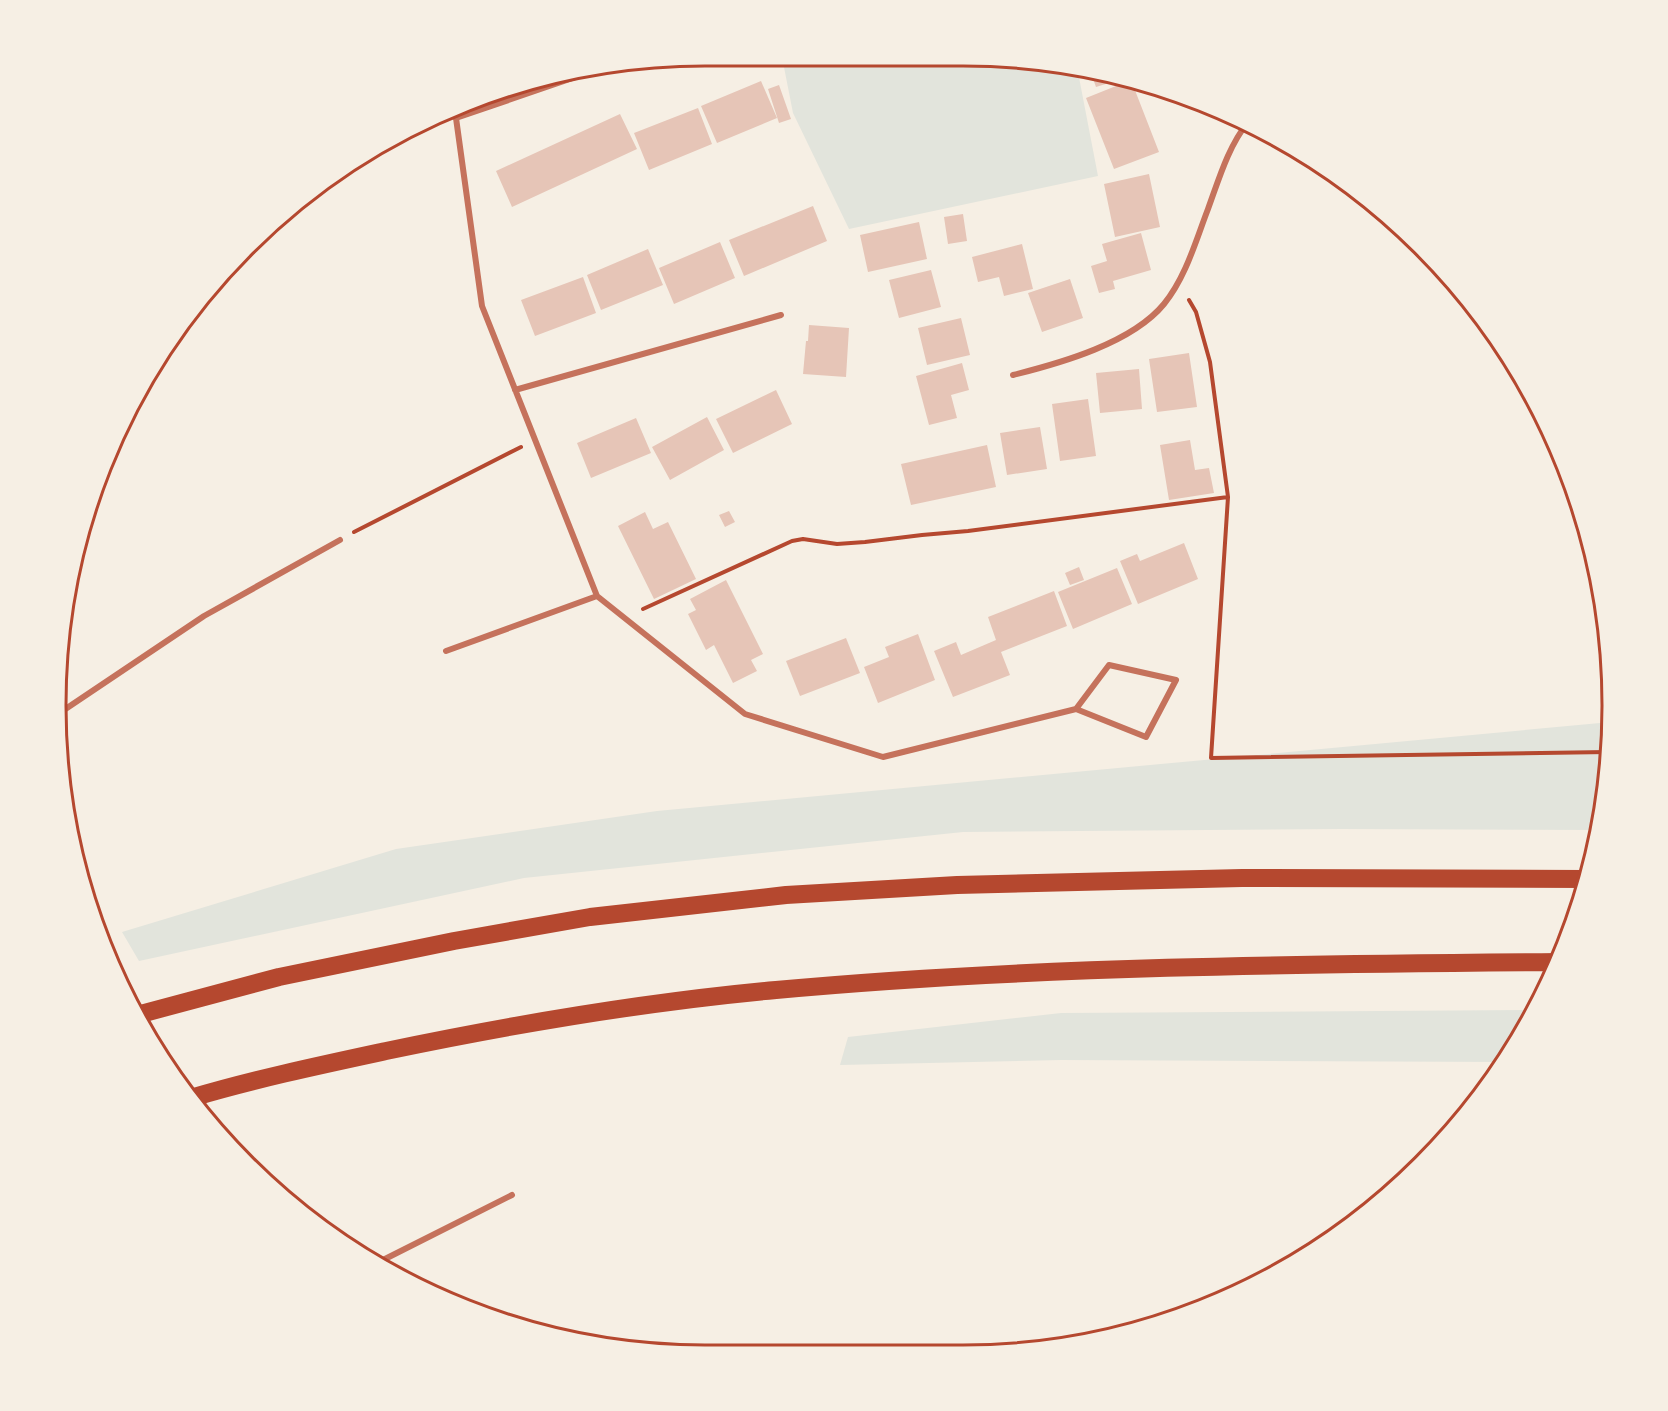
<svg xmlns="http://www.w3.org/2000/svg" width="1668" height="1411" viewBox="0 0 1668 1411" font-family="'DM Sans',sans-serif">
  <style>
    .green { fill: #e2e4dc }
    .building { fill: #e6c5b7 }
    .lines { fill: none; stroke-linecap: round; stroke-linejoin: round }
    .path { stroke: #b5482f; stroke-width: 4 }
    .minor { stroke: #c5725c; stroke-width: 6 }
    .motorway { stroke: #b5482f; stroke-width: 18 }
    .rim { fill: none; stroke: #b5482f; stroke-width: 3 }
  </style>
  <rect width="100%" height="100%" fill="#f6efe4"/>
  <path class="green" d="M782,57l265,4 30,6 21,109 -249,53 -56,-116z
    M1611,722l-11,108 -259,-1 -378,3 -439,46 -385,83 -17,-29 274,-83 261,-38z
    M1533,1010l-28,52 -444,-2 -221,5 8,-28 213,-24z"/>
  <path class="building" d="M1090,70l38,7 -32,10z
    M1131,80l28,72 -45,17 -28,-71z
    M761,81l16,37 -60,25 -16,-37z
    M779,85l12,34 -12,4 -11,-34z
    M698,108l14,36 -63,26 -15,-37z
    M620,114l17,35 -125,58 -16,-36z
    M1149,174l11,53 -45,10 -11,-53z
    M813,206l14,35 -83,35 -15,-36z
    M963,214l4,27 -19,3 -4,-27z
    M919,222l8,37 -59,13 -8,-37z
    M1141,233l10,37 -38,11 2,8 -16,4 -8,-27 16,-5 -5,-17z
    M720,242l15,36 -61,26 -15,-36z
    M1022,244l11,45 -29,7 -5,-19 -21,5 -6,-25z
    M648,249l15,36 -62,25 -14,-35z
    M931,270l10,37 -42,11 -10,-38z
    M583,277l13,36 -61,23 -14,-36z
    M1070,279l13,39 -41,14 -14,-39z
    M961,318l9,37 -43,10 -9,-37z
    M809,325l40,3 -3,49 -43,-3 3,-33h2z
    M1189,353l8,54 -40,5 -8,-53z
    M962,363l7,27 -18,5 6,23 -28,7 -13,-49z
    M1139,369l3,40 -42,4 -4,-40z
    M776,390l16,34 -59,29 -17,-34z
    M1088,399l8,57 -36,5 -8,-57z
    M707,417l17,33 -54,30 -18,-33z
    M636,418l15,35 -60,25 -14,-35z
    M1040,427l7,42 -40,6 -7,-42z
    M1190,440l5,30 14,-2 5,25 -45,7 -9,-55z
    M987,445l9,42 -85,18 -10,-41z
    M729,511l6,11 -10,5 -6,-12z
    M645,512l8,17 15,-7 28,57 -42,20 -36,-73z
    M1184,543l14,36 -60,25 -18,-43 17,-7 3,7z
    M1079,567l5,13 -14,5 -5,-12z
    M1117,568l15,36 -59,25 -15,-37z
    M726,580l37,74 -12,6 6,11 -24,12 -19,-38 -8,5 -18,-36 8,-4 -6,-11z
    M1054,591l13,35 -66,26 9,23 -57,22 -19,-46 22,-9 5,13 35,-15 -8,-23z
    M918,634l17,46 -57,23 -14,-36 25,-10 -4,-10z
    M846,638l14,35 -60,23 -14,-35z"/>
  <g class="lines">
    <path class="path" d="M1228,497l-17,261 397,-6
      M354,532l167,-85
      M643,609l149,-68 11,-2 34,5 28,-2 57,-7 46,-4 260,-34 -18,-135 -14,-50 -7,-12"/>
    <path class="minor" d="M447,112l9,6 26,188 115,290 148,118 138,43 193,-48 70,28 30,-57 -67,-15 -33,44
      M456,118l140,-48
      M1013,375c48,-12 119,-32 151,-71 22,-27 32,-64 44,-95 11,-30 20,-62 40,-87
      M515,390l266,-75
      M446,651l151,-55
      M61,712l143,-96 136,-76
      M375,1264l137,-69"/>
    <path class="motorway" d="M137,1015l142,-38 175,-36 136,-24 196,-22 171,-10 285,-7 344,1
      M191,1098c64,-19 130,-33 195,-47 129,-27 259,-49 390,-61 261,-24 521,-26 783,-28"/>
  </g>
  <path d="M0 0H1668V1411H0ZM705 66H963A639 639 0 0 1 1602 705V706A639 639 0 0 1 963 1345H705A639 639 0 0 1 66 706V705A639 639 0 0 1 705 66Z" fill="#f6efe4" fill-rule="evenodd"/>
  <path class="rim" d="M705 66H963A639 639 0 0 1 1602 705V706A639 639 0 0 1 963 1345H705A639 639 0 0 1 66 706V705A639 639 0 0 1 705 66Z"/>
</svg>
